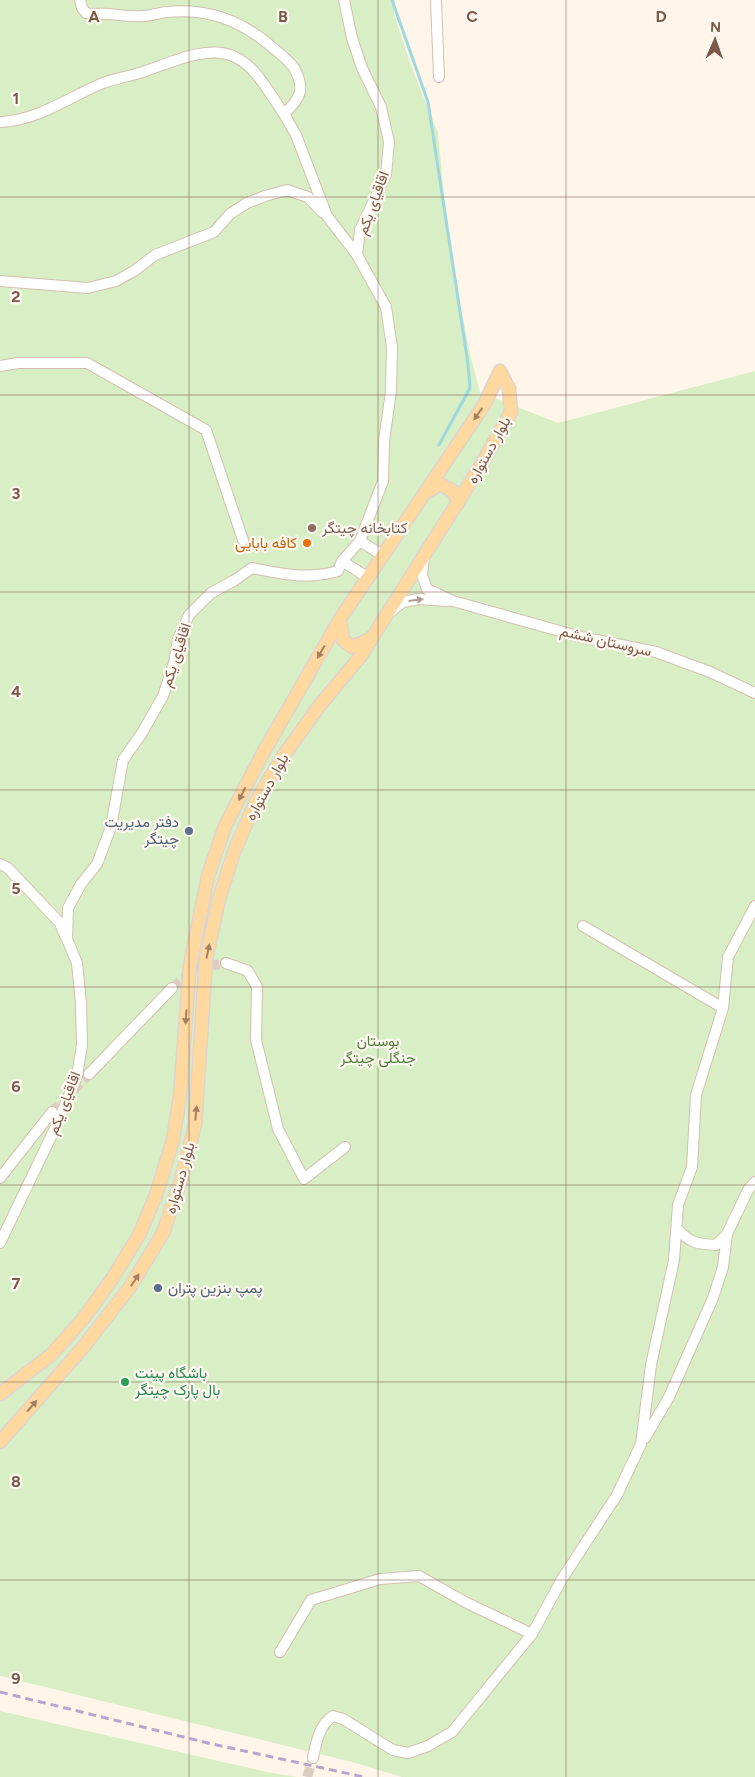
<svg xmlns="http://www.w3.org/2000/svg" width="755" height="1777" viewBox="0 0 755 1777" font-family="Figtree,Vazirmatn,sans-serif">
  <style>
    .green { fill: #d8efc5 }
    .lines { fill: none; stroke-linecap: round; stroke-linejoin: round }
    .stream { stroke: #9fd7df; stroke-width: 3 }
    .minor-tunnel { stroke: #decec1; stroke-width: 10; stroke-dasharray: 10 5; stroke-linecap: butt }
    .minor-casing { stroke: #d5beaf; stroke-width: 12 }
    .major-casing { stroke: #ddd4cf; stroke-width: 15 }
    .minor { stroke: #fff; stroke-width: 10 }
    .major { stroke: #ffd8a0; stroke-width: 12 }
    .rail { stroke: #b8a4cc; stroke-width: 3; stroke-dasharray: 8 5; stroke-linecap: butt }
    .oneway { fill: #a47f62 }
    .oneway2 { fill: #b19b91 }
    .grid { fill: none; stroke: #7d5948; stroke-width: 1; stroke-opacity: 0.55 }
    .education-dot { fill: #8d6e63; stroke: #fff9f2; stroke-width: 2 }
    .food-dot { fill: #e8710a; stroke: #fff9f2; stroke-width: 2 }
    .service-dot { fill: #5c6f8a; stroke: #fff9f2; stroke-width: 2 }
    .leisure-dot { fill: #2e9e5b; stroke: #fff9f2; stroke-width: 2 }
    .labels { text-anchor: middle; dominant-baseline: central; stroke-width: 4.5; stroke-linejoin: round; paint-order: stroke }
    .street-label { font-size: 15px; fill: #7d5948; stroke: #fff9f2 }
    .education-label { font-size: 15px; fill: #785e54; stroke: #fff9f2; text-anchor: start }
    .food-label { font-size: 15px; fill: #c56008; stroke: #fff9f2; text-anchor: end }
    .service-label { font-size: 15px; fill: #4e5e75; stroke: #fff9f2; text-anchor: end }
    .park-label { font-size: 15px; fill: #527e3c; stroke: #fff9f2 }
    .leisure-label { font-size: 15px; fill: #27864d; stroke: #fff9f2; text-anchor: start }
    .grid-label { font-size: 16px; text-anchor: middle; font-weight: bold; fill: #7d5948; stroke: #fff9f2; stroke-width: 4.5; stroke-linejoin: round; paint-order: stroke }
  </style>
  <rect width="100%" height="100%" fill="#fff5e9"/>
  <path class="green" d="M0,0h395l-1,14 18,54 26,65 6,63 10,77 16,81 10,38 78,31 197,-52v1406h-353l-50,-15 -352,-86z
    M0,1711l267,61 30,5h-297z"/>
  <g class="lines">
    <path class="stream" d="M392,0l36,102 40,262 2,24 -31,57"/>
    <path class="minor-tunnel" d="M172,988l25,-20 29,-5
      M52,1112l37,-38
      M307,1777l6,-19"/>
    <g class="minor-casing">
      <path id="minor" d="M344,0l8,38 10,30 19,39 8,35 -3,33 -26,55 -3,25
        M436,0l3,77
        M0,122c37,-1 69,-25 103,-39 10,-4 22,-6 33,-9 28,-8 70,-31 99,-17 22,10 35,38 49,57
        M0,281l88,7 28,-7 18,-10 21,-16 59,-23 16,-18 17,-11 18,-7 22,-6 21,7 14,15
        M0,366l18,-3h69l119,67 37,110
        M360,541l22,14
        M424,557l-2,18 5,14 26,12 128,36 75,15 54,20 45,21
        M342,561l25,16
        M390,612l13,-10 16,-3 28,2
        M0,864l8,4 52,55 5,13
        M583,926l140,82
        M226,963l22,8 9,16 -1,53 22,89 26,50 41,-32
        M89,1074l83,-86
        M0,1178l52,-66
        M677,1228c12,15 20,16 39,17l11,-11
        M0,1243l58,-121 19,-46 5,-31 -1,-42 -4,-40 -10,-24 1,-31 13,-24 16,-20 14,-37 12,-67 19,-27 21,-37 11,-33 4,-24 11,-24 22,-22 24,-13 17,-12c30,6 56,12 86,3l4,-10 18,-20 23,-60 1,-40 7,-50 1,-44 -6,-40 -29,-52 -30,-39 -31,-81 -12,-21c16,-15 22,-25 10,-46 -7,-10 -19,-18 -28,-26 -31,-24 -61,-34 -100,-30 -8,1 -15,4 -23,4 -12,1 -23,-1 -34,-2 -8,-1 -16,1 -23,-1l-4,-5 -2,-8
        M645,1438l24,-41 44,-99 10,-31 4,-33 21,-44 7,-8
        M280,1652l31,-52 69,-21 39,-3 48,27 65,31
        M313,1758c3,-15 6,-33 20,-42l10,3 50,31 15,3 20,-7 24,-14 80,-98 30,-55 55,-84 24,-51 10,-79 23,-105 4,-55 14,-38 4,-72 27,-87 5,-51 27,-51"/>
    </g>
    <g class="major-casing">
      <path id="major" d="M427,492l13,-8 14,8 4,11
        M340,619l3,21 9,7 12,-5 8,-5
        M0,1394l52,-40 31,-35 29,-40 27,-44 17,-40 17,-55 7,-44 10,-131 18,-89 17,-50 38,-73 77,-134 144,-214 16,-34
        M0,1442l85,-97 45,-58 33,-54 18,-53 14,-55 11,-166 13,-60 15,-47 22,-51 28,-46 36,-50 40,-48 120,-190 31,-55 -2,-23 -9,-18"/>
    </g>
    <use href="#minor" class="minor"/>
    <use href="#major" class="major"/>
    <path class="rail" d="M0,1692l212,52 152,33"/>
  </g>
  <defs><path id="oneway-solid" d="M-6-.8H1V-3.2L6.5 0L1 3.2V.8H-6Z" transform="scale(1.25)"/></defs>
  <g class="oneway">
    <use href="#oneway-solid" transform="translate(478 414) rotate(125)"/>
    <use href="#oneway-solid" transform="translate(321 652) rotate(120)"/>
    <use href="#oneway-solid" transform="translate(242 794) rotate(117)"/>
    <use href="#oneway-solid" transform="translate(208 951) rotate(-78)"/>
    <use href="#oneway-solid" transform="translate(186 1017) rotate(94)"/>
    <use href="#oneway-solid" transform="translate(196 1113) rotate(-85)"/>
    <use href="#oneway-solid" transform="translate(135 1280) rotate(-56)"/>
    <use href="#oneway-solid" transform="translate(32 1406) rotate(-49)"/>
  </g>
  <use class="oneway2" href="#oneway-solid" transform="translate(416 600) rotate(-7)"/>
  <path class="grid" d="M189,0v1777M378,0v1777M566,0v1777M0,197h755M0,395h755M0,592h755M0,790h755M0,987h755M0,1185h755M0,1382h755M0,1580h755"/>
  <circle class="education-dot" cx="312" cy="528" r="5"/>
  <circle class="food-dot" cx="307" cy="543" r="5"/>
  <g class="service-dot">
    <circle cx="189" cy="831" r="5"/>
    <circle cx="158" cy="1288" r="5"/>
  </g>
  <circle class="leisure-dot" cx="125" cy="1382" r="5"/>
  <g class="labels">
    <g class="street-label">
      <text transform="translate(373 203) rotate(-70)">اقاقیای یکم</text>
      <text transform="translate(489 450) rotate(-61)">بلوار دستواره</text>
      <text transform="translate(606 641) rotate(13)">سروستان ششم</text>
      <text transform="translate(176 655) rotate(-72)">اقاقیای یکم</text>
      <text transform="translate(267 787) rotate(-61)">بلوار دستواره</text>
      <text transform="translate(64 1103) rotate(-69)">اقاقیای یکم</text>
      <text transform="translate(180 1178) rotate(-74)">بلوار دستواره</text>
    </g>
    <g class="education-label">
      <text x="322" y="528">کتابخانه چیتگر</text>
    </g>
    <g class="food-label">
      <text x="297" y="543">کافه بابایی</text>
    </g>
    <g class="service-label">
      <text x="179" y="822">دفتر مدیریت<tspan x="179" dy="17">چیتگر</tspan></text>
      <text x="168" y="1288" text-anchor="start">پمپ بنزین پتران</text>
    </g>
    <g class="park-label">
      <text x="378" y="1041">بوستان<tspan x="378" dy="17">جنگلی چیتگر</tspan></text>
    </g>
    <g class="leisure-label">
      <text x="135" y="1373">باشگاه پینت<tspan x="135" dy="17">بال پارک چیتگر</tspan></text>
    </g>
  </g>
  <g class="grid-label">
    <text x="94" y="22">A</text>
    <text x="283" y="22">B</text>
    <text x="472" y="22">C</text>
    <text x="661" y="22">D</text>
    <text x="16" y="104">1</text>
    <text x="16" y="302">2</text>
    <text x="16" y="499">3</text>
    <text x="16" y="697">4</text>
    <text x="16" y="894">5</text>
    <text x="16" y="1092">6</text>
    <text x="16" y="1289">7</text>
    <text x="16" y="1487">8</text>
    <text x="16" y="1684">9</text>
  </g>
  <g transform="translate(715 40) rotate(2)" stroke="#fff9f2" stroke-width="4" paint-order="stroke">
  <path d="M0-4L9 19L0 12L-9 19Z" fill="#7d5948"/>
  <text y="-8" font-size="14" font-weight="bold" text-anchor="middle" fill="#7d5948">N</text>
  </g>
</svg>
